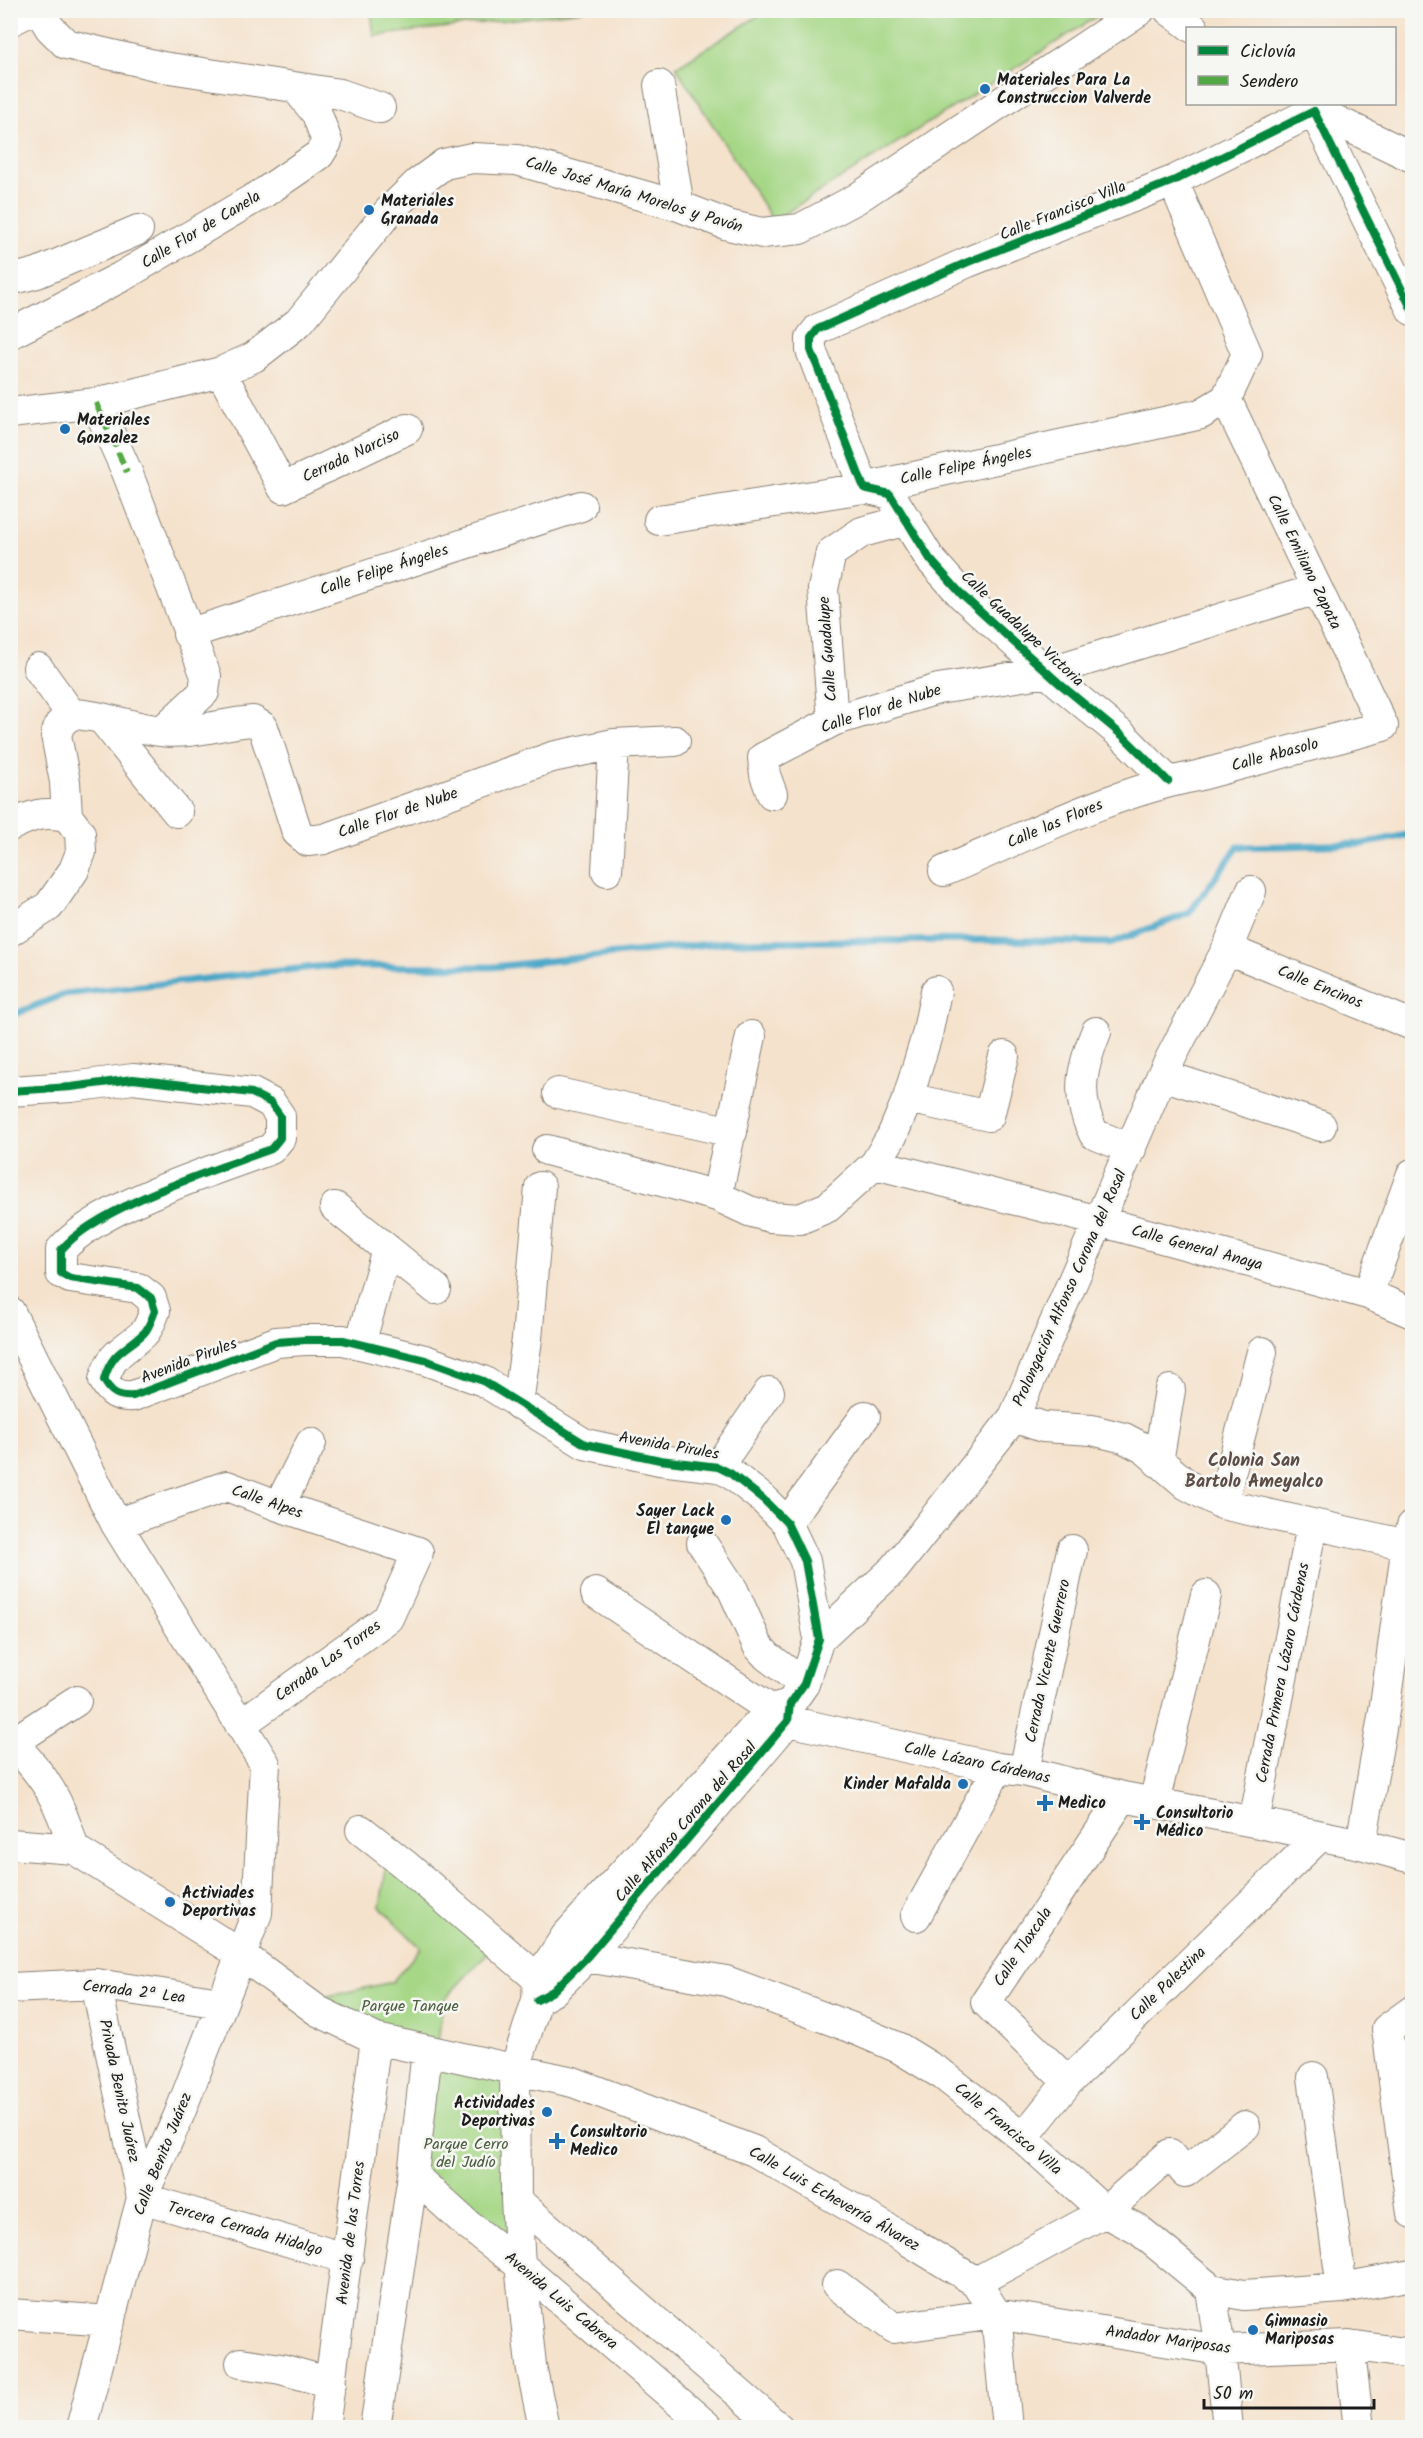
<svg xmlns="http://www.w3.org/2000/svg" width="1423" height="2438" viewBox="0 0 1423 2438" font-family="Kalam,sans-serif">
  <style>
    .green { fill: #a6d786; stroke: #617a51; stroke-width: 1.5 }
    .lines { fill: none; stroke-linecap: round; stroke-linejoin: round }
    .stream { stroke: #49a6c7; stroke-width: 7 }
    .minor-casing { stroke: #887f74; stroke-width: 32 }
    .minor { stroke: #fff; stroke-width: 30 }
    .quiet { stroke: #52a943; stroke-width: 6; stroke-dasharray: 12 6; stroke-linecap: butt }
    .cycleway-casing { stroke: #f6f6f2; stroke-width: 11 }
    .cycleway { stroke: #00873e; stroke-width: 8 }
    .poi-dot { fill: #1f6fb2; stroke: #f6f6f2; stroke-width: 2 }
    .labels { text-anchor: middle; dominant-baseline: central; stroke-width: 5; stroke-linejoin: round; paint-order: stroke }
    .poi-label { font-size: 16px; font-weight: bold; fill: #1c1c1c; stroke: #f6f6f2; text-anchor: start }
    .street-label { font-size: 16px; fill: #1c1c1c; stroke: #f6f6f2 }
    .park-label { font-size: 16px; fill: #4c5d41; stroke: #f6f6f2 }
    .neighbourhood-label { font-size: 18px; font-weight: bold; fill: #5c4c45; stroke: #f6f6f2 }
  </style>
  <rect width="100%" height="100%" fill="#f6f6f2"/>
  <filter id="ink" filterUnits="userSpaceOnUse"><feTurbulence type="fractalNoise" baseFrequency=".0167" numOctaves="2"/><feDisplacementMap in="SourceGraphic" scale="12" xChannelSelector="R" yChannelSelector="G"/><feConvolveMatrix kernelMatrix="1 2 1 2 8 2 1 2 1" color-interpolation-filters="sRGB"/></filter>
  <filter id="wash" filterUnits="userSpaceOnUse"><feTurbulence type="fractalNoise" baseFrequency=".008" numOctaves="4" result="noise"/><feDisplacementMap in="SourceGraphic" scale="24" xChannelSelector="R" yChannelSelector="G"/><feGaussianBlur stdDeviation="1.35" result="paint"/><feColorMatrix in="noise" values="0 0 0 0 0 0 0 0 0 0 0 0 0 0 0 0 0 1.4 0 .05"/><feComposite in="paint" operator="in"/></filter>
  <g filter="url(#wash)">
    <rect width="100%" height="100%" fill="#f5e2cc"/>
    <path class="green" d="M1103,10l1,2 -331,209 -97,-154 90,-56z
      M371,11v-1l212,1 -209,25z
      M388,1856l104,92 -49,53 -5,42 -55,-12 -64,-33 73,-16 29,-34 -41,-41z
      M435,2059l74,16 1,174 -89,-79z"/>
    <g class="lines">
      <path class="stream" d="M10,1016l55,-22 259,-28 168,1 236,-25 267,-2 117,3 77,-30 49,-66 124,-3 50,-10"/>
    </g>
  </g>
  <g filter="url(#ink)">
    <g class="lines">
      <g class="minor-casing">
        <path id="minor" d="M39,10l11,18 16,16 97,23 177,27 40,14
          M1169,10l24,18
          M10,21l22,-11
          M659,85l20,121
          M1310,108l102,49
          M10,280l27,-7 101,-43
          M10,334l111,-57 144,-85 54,-37 8,-13 -10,-28 -21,-26
          M221,372l62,116 124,-59
          M96,403l31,69 79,204 -2,16 -42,39
          M10,413l86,-10 125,-31 33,-15 45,-35 90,-111 29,-28 26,-19 28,-6 45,2 162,46 49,19 34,8 38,-4 56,-30 284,-189
          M659,520l205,-32 337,-74 25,-15 21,-45 -74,-173
          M188,634l393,-128
          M38,668l33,46
          M71,714c27,0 62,14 90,17 32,4 61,-8 92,-10l10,6 34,105 11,9 16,-2 228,-82 62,-13 61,-3
          M104,721l73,91
          M833,721l-10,-132 8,-36 31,-21 45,-12
          M1168,781l-45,-45 -63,-52 -97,-88 -33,-37 -40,-65 -26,-6 -53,-138v-12l7,-9 150,-67 205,-81 141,-70 98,199
          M772,794l-7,-19 -2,-17 70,-37 105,-32 110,-17 269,-83
          M67,816l-2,-34 -9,-47 4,-11 11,-10
          M10,826c22,-11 33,-15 57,-10l13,17 1,19 -7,18 -25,36 -39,25
          M607,871l7,-127
          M944,871c81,-34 168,-79 253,-95l186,-50 -157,-327
          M1227,949l185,76
          M1096,1032c-15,38 -21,65 -2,102l37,15
          M1162,1075l159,51
          M10,1091l61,-4 62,-8 119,14 19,10 9,13v22l-9,11c-56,21 -173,57 -210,101v23l9,5 68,10 13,10 4,13c-3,7 -6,17 -11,22 -19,18 -32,18 -40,47 7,13 14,17 29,16l143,-54 29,-2h38l82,20 58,21 102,63 75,16 58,7 12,6 33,26 24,24 18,38 14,78 -15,45 -14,20 -2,17 -201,236 -34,34 -16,9
          M558,1093l174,39
          M908,1098l81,18 15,-60
          M547,1150l170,46 32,15 21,6 30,2 28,-12 47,-43 17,-28 16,-38 19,-63 9,-44
          M875,1164l224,57 269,73 44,19
          M717,1196l34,-160
          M335,1207l101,82
          M1368,1294l44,-120
          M10,1312l106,212 149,240 -8,149 -78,202 -37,83 -61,230
          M360,1344l27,-95
          M518,1404l9,-65 13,-152
          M1014,1417l29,10 49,3 32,8 21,11 42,36 35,19 190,42
          M1158,1462l12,-72
          M718,1467l51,-75
          M1222,1504l40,-152
          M279,1506l32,-63
          M787,1523l78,-107
          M116,1524l111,-38 52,20 139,46 -30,66 -148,107
          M702,1543l31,47 25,56 9,10 37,28
          M596,1593l192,128 210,47 26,3 99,26 131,25 107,22 51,14
          M819,1639l76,-71 119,-151 148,-342 65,-126 24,-58
          M10,1741c36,35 50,61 64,108
          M12,1743l64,-42
          M1024,1771l48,-221
          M1154,1802l52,-207
          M1254,1822l58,-297
          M361,1830l43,34 134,115
          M10,1844l64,5 168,106 76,56 58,28 197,43 181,69 155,90 67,41 20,32 11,114
          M1361,1844l24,-139 22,-161 5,-18
          M916,1916l82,-148
          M587,1957l139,24 124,46 49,21 44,27 80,63 82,74 34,18 72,59 33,6 98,-7 70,-13
          M96,1984l46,214 206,61
          M10,1988l86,-4 125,19
          M1412,2011l-25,18 25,184
          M1313,2077l29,211
          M1068,2082l-82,-80 137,-205
          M1023,2138l45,-56 252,-246
          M413,2175l56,51 51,39 189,163
          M516,2200l263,228
          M976,2282l129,-70 65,-58 15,18 60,-46
          M837,2285l57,43 102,-14 224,36 129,-5 63,9
          M1211,2289l9,61 8,78
          M10,2314l100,7
          M1349,2345l10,83
          M241,2363l40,6 50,14
          M324,2428l52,-389
          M375,2428l38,-253 14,-124
          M544,2428l-13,-63 -11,-100 -4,-65 -1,-131 22,-69 1,-21 28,-43 193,-213 12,-14 19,-5"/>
      </g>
      <use href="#minor" class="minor"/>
      <path class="quiet" d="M96,403l31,69"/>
      <g class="cycleway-casing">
        <path id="cycleway" d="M1168,781l-45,-45 -63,-52 -97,-88 -33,-37 -40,-65 -26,-6 -53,-138v-12l7,-9 150,-67 205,-81 141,-70 98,199
          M10,1091l61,-4 62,-8 119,14 19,10 9,13v22l-9,11c-56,21 -173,57 -210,101v23l9,5 68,10 13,10 4,13c-3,7 -6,17 -11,22 -19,18 -32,18 -40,47 7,13 14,17 29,16l143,-54 29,-2h38l82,20 58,21 102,63 75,16 58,7 12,6 33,26 24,24 18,38 14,78 -15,45 -14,20 -2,17 -201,236 -34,34 -16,9"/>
      </g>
      <use href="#cycleway" class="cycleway"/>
    </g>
  </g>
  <g class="poi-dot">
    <circle cx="985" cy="89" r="6"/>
    <circle cx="369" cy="210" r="6"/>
    <circle cx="65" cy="429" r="6"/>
    <circle cx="726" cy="1520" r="6"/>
    <circle cx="963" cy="1784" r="6"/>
    <path d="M1042 1794h6v6h6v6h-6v6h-6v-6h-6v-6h6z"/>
    <path d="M1139 1813h6v6h6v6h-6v6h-6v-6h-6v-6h6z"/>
    <circle cx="170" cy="1902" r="6"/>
    <circle cx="547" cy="2112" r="6"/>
    <path d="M554 2132h6v6h6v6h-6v6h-6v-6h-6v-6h6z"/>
    <circle cx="1253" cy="2330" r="6"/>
  </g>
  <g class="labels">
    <g class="poi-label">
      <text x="997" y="80">Materiales Para La<tspan x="997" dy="18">Construccion Valverde</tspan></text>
      <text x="381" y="201">Materiales<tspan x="381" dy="18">Granada</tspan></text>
      <text x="77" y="420">Materiales<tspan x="77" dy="18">Gonzalez</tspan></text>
      <text x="714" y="1511" text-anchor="end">Sayer Lack<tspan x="714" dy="18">El tanque</tspan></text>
      <text x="951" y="1784" text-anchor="end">Kinder Mafalda</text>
      <text x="1058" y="1803">Medico</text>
      <text x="1156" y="1813">Consultorio<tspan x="1156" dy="18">Médico</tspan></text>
      <text x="182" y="1893">Activiades<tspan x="182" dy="18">Deportivas</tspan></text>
      <text x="535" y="2103" text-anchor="end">Actividades<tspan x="535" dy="18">Deportivas</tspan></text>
      <text x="570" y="2132">Consultorio<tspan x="570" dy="18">Medico</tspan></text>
      <text x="1265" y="2321">Gimnasio<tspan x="1265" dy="18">Mariposas</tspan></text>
    </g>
    <g class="street-label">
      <text transform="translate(634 195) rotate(17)">Calle José María Morelos y Pavón</text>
      <text transform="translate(1063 211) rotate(-22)">Calle Francisco Villa</text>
      <text transform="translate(201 230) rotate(-31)">Calle Flor de Canela</text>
      <text transform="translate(351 456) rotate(-25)">Cerrada Narciso</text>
      <text transform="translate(966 466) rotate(-12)">Calle Felipe Ángeles</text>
      <text transform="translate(1304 562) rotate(64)">Calle Emiliano Zapata</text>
      <text transform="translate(384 570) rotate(-18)">Calle Felipe Ángeles</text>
      <text transform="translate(1022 629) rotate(43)">Calle Guadalupe Victoria</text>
      <text transform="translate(828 649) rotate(-94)">Calle Guadalupe</text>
      <text transform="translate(881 709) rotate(-18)">Calle Flor de Nube</text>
      <text transform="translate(1275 755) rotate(-15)">Calle Abasolo</text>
      <text transform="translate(398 813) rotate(-19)">Calle Flor de Nube</text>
      <text transform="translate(1055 824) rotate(-23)">Calle las Flores</text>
      <text transform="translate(1320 987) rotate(22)">Calle Encinos</text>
      <text transform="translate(1197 1248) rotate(15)">Calle General Anaya</text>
      <text transform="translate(1070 1288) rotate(-66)">Prolongación Alfonso Corona del Rosal</text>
      <text transform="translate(189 1361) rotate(-21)">Avenida Pirules</text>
      <text transform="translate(669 1446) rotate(10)">Avenida Pirules</text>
      <text transform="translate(267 1502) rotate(19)">Calle Alpes</text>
      <text transform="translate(328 1661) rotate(-36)">Cerrada Las Torres</text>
      <text transform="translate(1048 1661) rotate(-78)">Cerrada Vicente Guerrero</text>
      <text transform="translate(1283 1673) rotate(-79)">Cerrada Primera Lázaro Cárdenas</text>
      <text transform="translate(977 1763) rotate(12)">Calle Lázaro Cárdenas</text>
      <text transform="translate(686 1822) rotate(-49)">Calle Alfonso Corona del Rosal</text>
      <text transform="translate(1023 1947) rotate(-56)">Calle Tlaxcala</text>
      <text transform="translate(1168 1984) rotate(-44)">Calle Palestina</text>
      <text transform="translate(134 1992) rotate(7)">Cerrada 2ª Lea</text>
      <text transform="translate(119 2091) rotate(78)">Privada Benito Juárez</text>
      <text transform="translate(1008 2129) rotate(40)">Calle Francisco Villa</text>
      <text transform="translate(163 2154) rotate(-68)">Calle Benito Juárez</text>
      <text transform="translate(834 2199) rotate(30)">Calle Luis Echeverría Álvarez</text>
      <text transform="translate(245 2229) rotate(16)">Tercera Cerrada Hidalgo</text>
      <text transform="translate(351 2233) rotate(-83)">Avenida de las Torres</text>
      <text transform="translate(561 2301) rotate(40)">Avenida Luis Cabrera</text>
      <text transform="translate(1168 2340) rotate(8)">Andador Mariposas</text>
    </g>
    <g class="park-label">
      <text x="410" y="2006">Parque Tanque</text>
      <text x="466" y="2144">Parque Cerro<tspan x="466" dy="18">del Judío</tspan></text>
    </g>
    <g class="neighbourhood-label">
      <text x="1254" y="1461">Colonia San<tspan x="1254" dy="21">Bartolo Ameyalco</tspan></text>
    </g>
  </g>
  <rect width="1423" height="2438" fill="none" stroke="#f6f6f2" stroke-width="36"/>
  <rect x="1186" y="27" width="210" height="78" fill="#f6f6f2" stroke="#9f9f9c" stroke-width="1.5"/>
  <rect x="1198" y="46" width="30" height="9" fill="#00873e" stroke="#9f9f9c" stroke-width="1.5"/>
  <text x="1240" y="57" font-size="18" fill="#1c1c1c">Ciclovía</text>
  <rect x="1198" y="76" width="30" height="9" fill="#52a943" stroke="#9f9f9c" stroke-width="1.5"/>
  <text x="1240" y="87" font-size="18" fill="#1c1c1c">Sendero</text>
  <path d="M1204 2399v9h170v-9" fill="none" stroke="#1c1c1c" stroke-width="3"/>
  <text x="1213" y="2399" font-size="18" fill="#1c1c1c" stroke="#f6f6f2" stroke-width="4.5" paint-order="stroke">50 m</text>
</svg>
